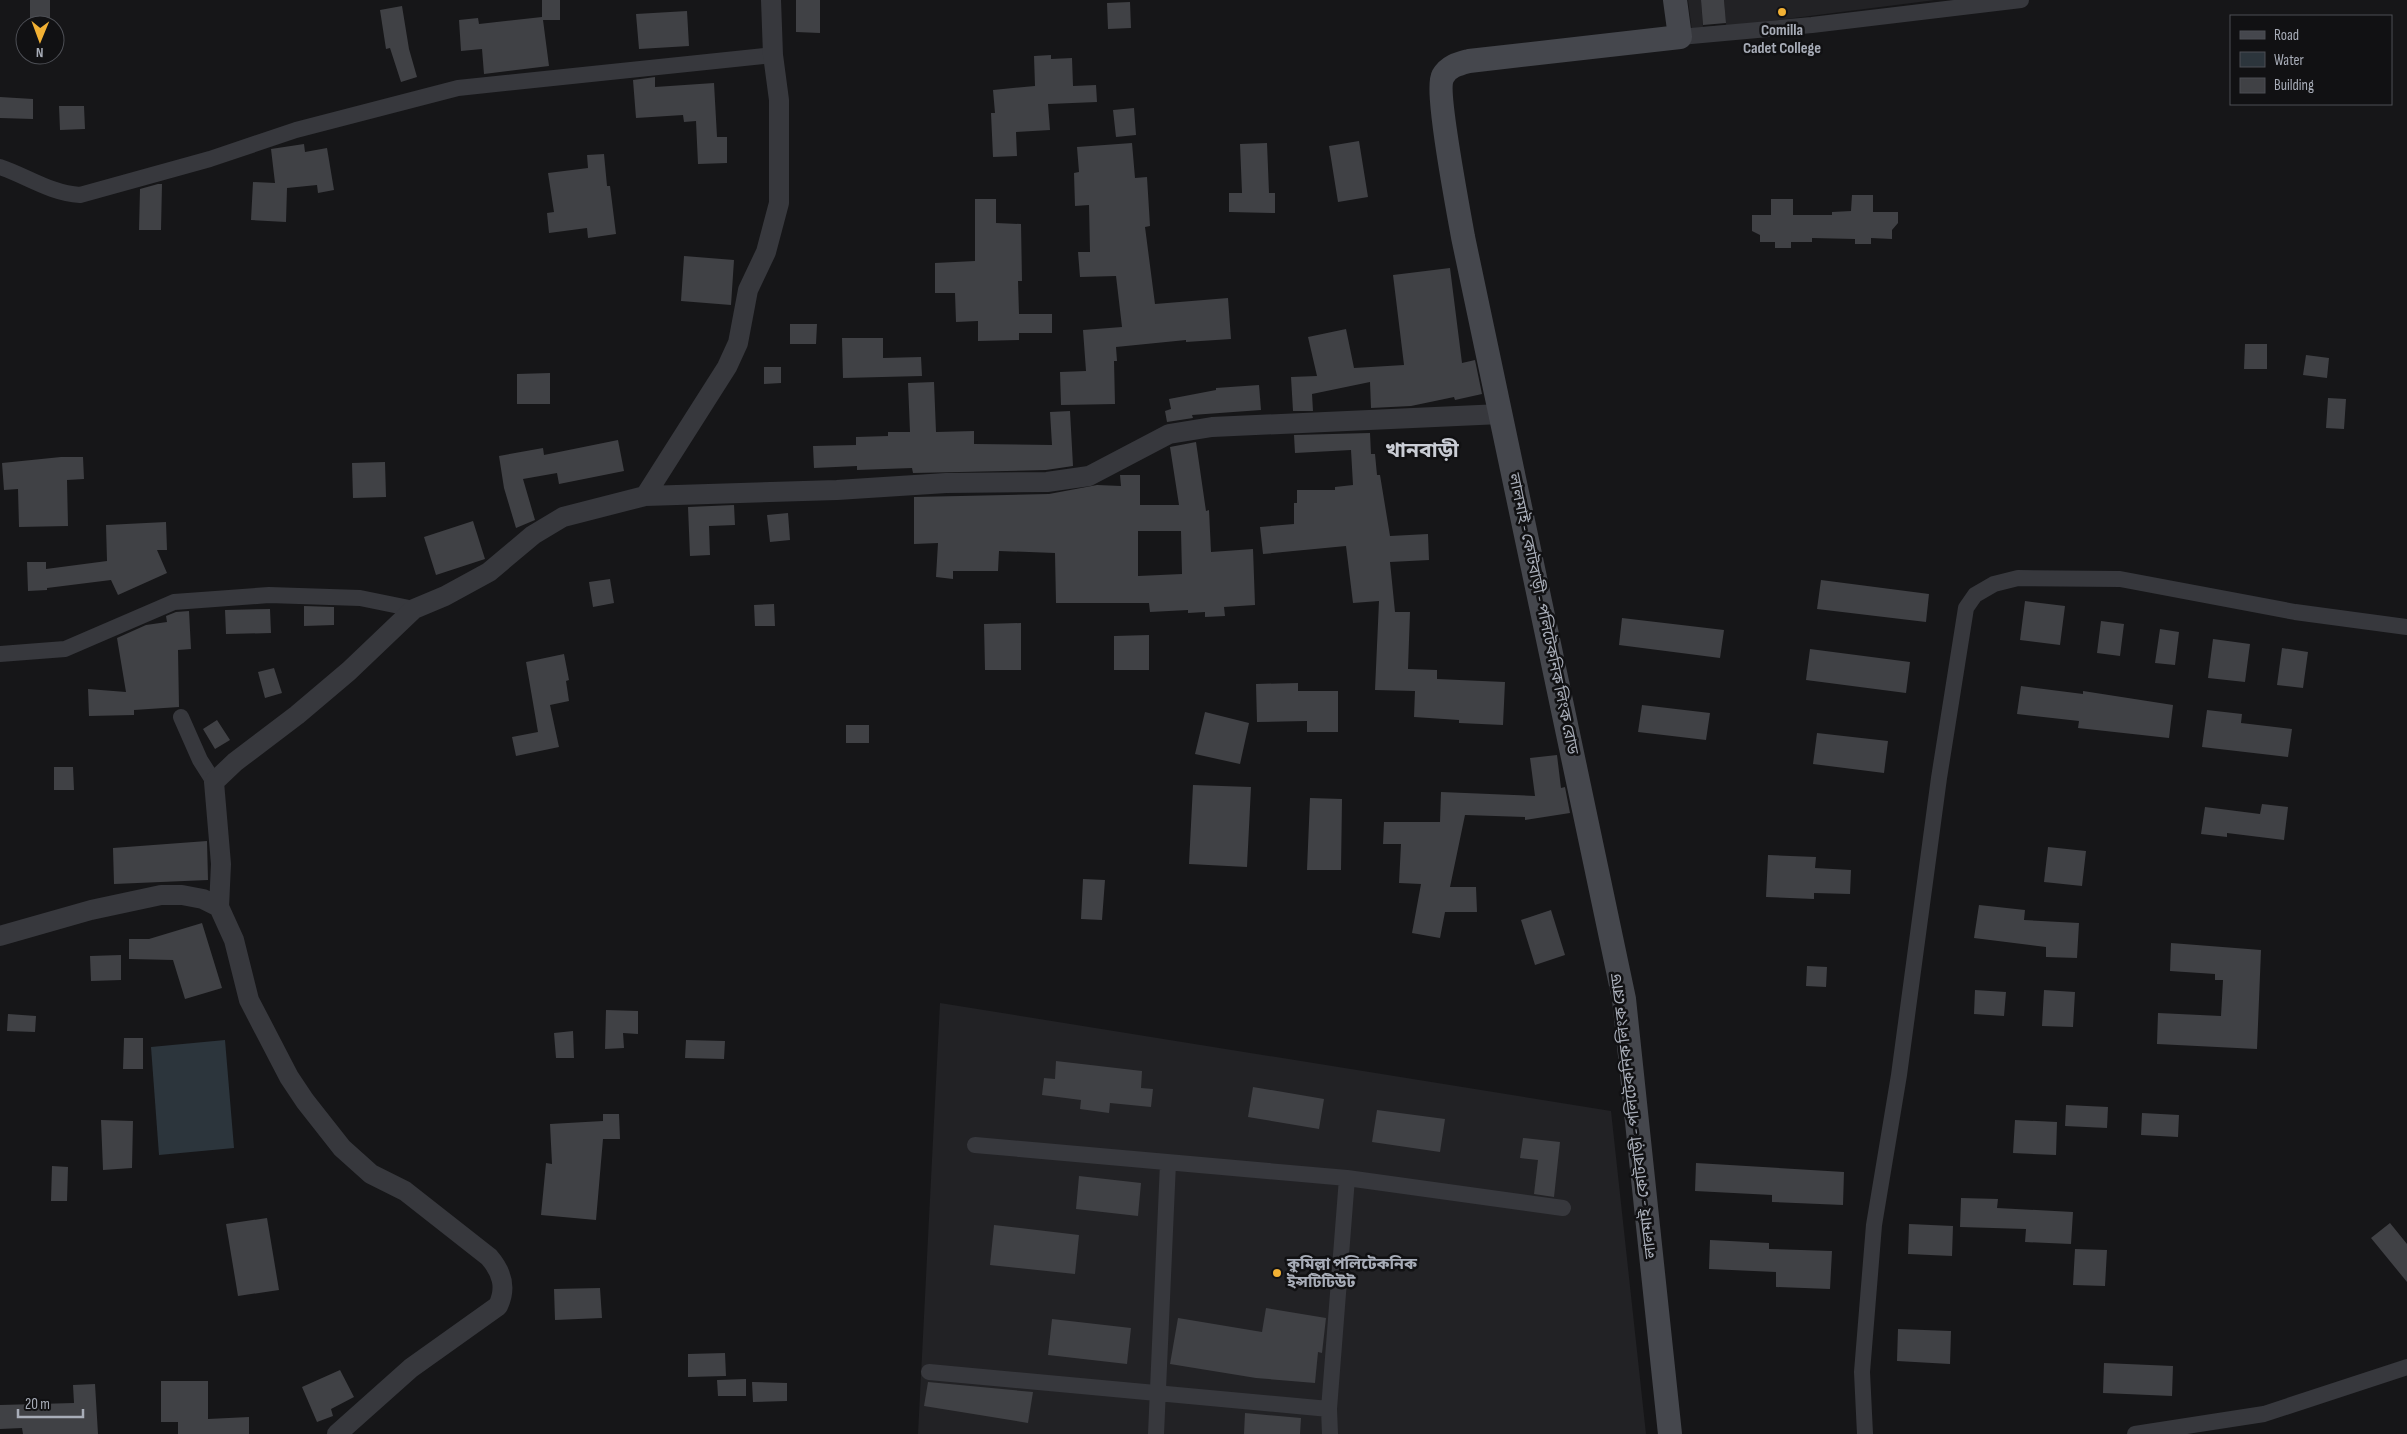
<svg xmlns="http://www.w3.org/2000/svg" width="2407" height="1434" viewBox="0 0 2407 1434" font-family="'Sofia Sans Condensed','Noto Sans Bengali',sans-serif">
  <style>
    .built { fill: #222225 }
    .water { fill: #2c353c }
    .building { fill: #404145; fill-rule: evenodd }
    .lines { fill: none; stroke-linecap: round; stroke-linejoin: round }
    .minor { stroke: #37383d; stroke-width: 16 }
    .tertiary { stroke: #37383d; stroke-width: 20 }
    .secondary { stroke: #45474d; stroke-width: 24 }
    .poi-dot { fill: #f2b134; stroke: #111113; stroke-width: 2 }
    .labels { text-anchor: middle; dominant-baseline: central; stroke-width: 5; stroke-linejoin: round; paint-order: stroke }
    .poi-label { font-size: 16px; font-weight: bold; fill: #a8adb8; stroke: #111113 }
    .street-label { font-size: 16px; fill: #a8adb8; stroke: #111113 }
    .district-label { font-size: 21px; font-weight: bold; fill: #c9ccd4; stroke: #111113 }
  </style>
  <rect width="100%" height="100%" fill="#161618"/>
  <path class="built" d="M1688,0h13l2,27 23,-2 -2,-25h211l-243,31z
    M940,1003l671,108 35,323h-728z"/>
  <path class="water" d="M225,1040l9,108 -75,7 -8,-108z"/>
  <path class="building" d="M30,0h20v25h-20z
    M542,0h18v20h-17l6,46 -65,8 -2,-25 -21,2 -2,-31 19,-2 1,6 63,-7z
    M796,0h24v33l-24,-1z
    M1701,0h23l2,23 -23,2z
    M1130,2l1,26 -23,1 -1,-26z
    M402,6l7,43 8,28 -16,5 -11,-34 -4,1 -6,-39z
    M687,11l2,35 -50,3 -3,-35z
    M1051,55v4l21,-1 1,28 23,-1 1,17 -49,2 2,26 -34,2 1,24 -24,1 -2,-44h4l-2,-23 42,-4 -1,-30z
    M655,77v10l59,-4 3,54h10v26l-29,1 -2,-43 -12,1 -1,-7 -47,3 -3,-38z
    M0,97l33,2v20l-33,-1z
    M59,106h25l1,23 -25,1z
    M1134,108l2,27 -20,2 -3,-27z
    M1359,141l9,56 -30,5 -9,-56z
    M1132,143l3,35 12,-1 3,49 -5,1 10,77 73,-6 3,41 -45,3v-2l-70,7 1,14h-3l1,43 -54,1 -1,-33 26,-1 -3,-41 39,-3 -6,-51 -36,1 -2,-25h12l-1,-47 -14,1 -1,-33 5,-1 -2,-25z
    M1267,143l2,50h6v20l-46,-1v-19h13l-2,-49z
    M304,144l1,8 22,-4 7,42 -16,3 -1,-8 -30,3 -1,34 -35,-2 2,-38 22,1 -4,-34z
    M604,154l3,32h3l6,48 -28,4 -1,-10 -38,5 -2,-20 7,-1 -6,-39 40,-5 -1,-13z
    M158,184h4l-1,46h-22l1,-41z
    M1852,195h21v17h25v11l-6,7v9l-21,-1v6h-16v-5l-43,-1v4h-21v6h-16v-6h-15v-7l-8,-4v-16h19v-16h22v16h39v-3l19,-1z
    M975,199h21v24l25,1 1,57h-4l1,33h33v19h-33v7l-41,1v-20l-22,1 -1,-29h-20v-30l40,-2z
    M684,256l50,4 -3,45 -50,-4z
    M1450,268l12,95 13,-3 7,34 -27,6 -1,-3 -43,9 -40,2 -1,-26 -58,12 1,17h-20l-2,-34 26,-1 -9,-39 38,-8 8,39 50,-3 -11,-90z
    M790,324h27l-1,20h-26z
    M842,338h41v20l38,-1 1,19 -79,2z
    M2245,344h22v25h-23z
    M2306,355l23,3 -2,20 -24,-3z
    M764,367h17v16l-17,1z
    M550,373v31h-33v-30z
    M934,382l2,50 38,-1v13l78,1 -2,-33 20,-1 3,55 -27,4 -133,3 -1,-5 -55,2v-4l-43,2 -1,-22 43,-1v-8l32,-1v-4h22l-2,-49z
    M1259,385l2,25 -69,5 1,3 -26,4 -2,-11 6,-2 -2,-10 47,-9v-2z
    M2328,398l18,1 -2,30 -18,-1z
    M1370,433l1,21h4l2,21h3l10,61 38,-2 1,26 -39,2 5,50h15l-2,57 29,1v9l68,3 -2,43 -44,-2v-3l-45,-3 1,-26 -40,-1 4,-89 -26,2 -7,-57 -83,8 -3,-27 34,-3v-21h3v-13h38v-3l18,-2 -2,-35 -56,3 -1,-18z
    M618,440l6,31 -65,13 -2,-11 -34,6 12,41 -19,8 -12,-40 -5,-32 44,-8 1,7z
    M1196,442l10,69 3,-1 2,42 42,-3 2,56 -31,2 1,9 -20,1v-5l-17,1v-3l-38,2 -1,-9h-93l-1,-50 -56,-2 -1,20h-45v8l-17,-2 2,-34 -24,1v-47l135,-3 48,-9 24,1 -1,-11h20v30h39l-9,-58zM1138,531h43l1,43 -44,2z
    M61,457h22l1,22 -17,1 1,46 -49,1 -1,-38 -14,1 -2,-27z
    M385,462l1,35 -33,1 -1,-35z
    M734,505l1,20 -26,1 1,29 -20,1 -2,-49z
    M788,513l2,27 -20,2 -3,-27z
    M473,521l12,38 -49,16 -12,-38z
    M166,522l1,28h-10l10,23 -49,22 -7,-15 -64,8v2l-19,1 -1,-29h19v7l61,-8 -1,-36z
    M610,579l4,24 -21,4 -4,-25z
    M1821,580l108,14 -3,28 -109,-13z
    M2025,601l40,5 -5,39 -40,-5z
    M774,604l1,22h-20l-1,-21z
    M304,606l30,1v18l-30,1z
    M270,609l1,24 -45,1 -1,-24z
    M189,611l2,38 -13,1 1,57 -45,3v5l-45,1 -1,-27 38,3 -9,-54 29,-13 21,-3 -1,-6 10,-4z
    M1622,618l102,12 -4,28 -101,-13z
    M2101,621l23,3 -4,32 -23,-3z
    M1021,623v47h-36l-1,-46z
    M2160,629l19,3 -4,33 -20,-2z
    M1149,635v35h-35v-34z
    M2213,639l37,5 -5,38 -37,-4z
    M2282,648l26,4 -5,36 -26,-3z
    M1810,649l100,13 -4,31 -100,-13z
    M564,654l5,26 -3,1 3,20 -19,4 9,42 -43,9 -4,-19 26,-5 -12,-70z
    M274,668l8,25 -17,5 -7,-26z
    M1298,683v8h40v41h-31v-11l-50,1 -1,-38z
    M2021,686l62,8v-3l90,14 -4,33 -91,-10 1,-7 -62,-7z
    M1642,705l68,8 -4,27 -68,-8z
    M2207,710l35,4 -1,9 51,6 -4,28 -86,-10z
    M1205,712l44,11 -9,41 -45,-10z
    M217,720l13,20 -15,9 -12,-20z
    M846,725h23v18h-23z
    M1817,733l71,8 -4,32 -71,-9z
    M1557,755l4,33 4,-1 5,26 -45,7v-3l-60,-2 -15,72h26l1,25h-32l-5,26 -28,-5 9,-49 -22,-1 2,-39h-18l1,-22h56l1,-30 94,4 -5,-38z
    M54,767h19l1,23h-20z
    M1193,785l58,2 -4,80 -58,-3z
    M1310,798l32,1 -1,71h-34z
    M2262,804l26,3 -4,33 -57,-7v4l-26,-3 4,-27 55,7z
    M207,841l1,39 -94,4 -1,-36z
    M2048,847l38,4 -4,35 -38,-4z
    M1768,855l48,2 -1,11 36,2 -1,24 -36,-1v6l-48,-2z
    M1083,879l22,1 -3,40 -21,-1z
    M1979,905l46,5 -1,10 55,3 -2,35 -31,-1v-10l-72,-9z
    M1551,910l14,45 -30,10 -14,-45z
    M202,923l20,65 -37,11 -12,-39 -44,-1v-20h20z
    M2171,943l90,7 -4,99 -100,-5 1,-31 63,3 2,-36h-8v-6l-45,-3z
    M121,955v25l-30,1 -1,-25z
    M1807,966l20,1 -1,20 -20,-1z
    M1975,990l31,2 -2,24 -30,-2z
    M2044,990l31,2 -2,35 -31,-1z
    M606,1010l32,1v23l-15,-1 1,15 -19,1z
    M8,1014l28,2 -1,16 -28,-1z
    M573,1031l1,27h-18l-2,-25z
    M124,1038h19v31h-20z
    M686,1040l39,1 -1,18 -39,-1z
    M1056,1061l86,10 -1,17 12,1 -2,18 -41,-4 -1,10 -29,-4 1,-9 -39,-5 2,-17 11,1z
    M1253,1087l71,12 -5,30 -71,-12z
    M2066,1105l42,2 -1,21 -42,-2z
    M1377,1110l68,9 -5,33 -68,-10z
    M2142,1113l37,2 -1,22 -37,-2z
    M603,1114h16l1,25h-17l-7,81 -55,-5 5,-52 6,1 -2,-40 53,-3z
    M101,1120l32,1 -1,47 -29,2z
    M2015,1120l42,2 -1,33 -43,-2z
    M1523,1138l37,4 -6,55 -20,-3 4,-34 -18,-2z
    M1696,1163l148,9 -1,33 -71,-3v-7l-77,-4z
    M52,1166l16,1 -1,34h-16z
    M1079,1176l62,7 -3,33 -62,-7z
    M1961,1198l37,1 -1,9 76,4 -2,32 -46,-2 1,-13 -66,-2z
    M267,1218l12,72 -41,6 -12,-72z
    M2390,1223l17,21v38l-36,-44z
    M1909,1224l44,2 -1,30 -44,-2z
    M994,1225l85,10 -4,39 -85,-9z
    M1710,1240l59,3v6l63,2 -2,38 -54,-2v-15l-67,-3z
    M2075,1249l32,1 -2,36 -32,-1z
    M600,1288l2,30 -47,2 -1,-31z
    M1266,1308l60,10 -4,35 -4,-1 -3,31 -59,-5 -86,-14 8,-46 84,14z
    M1052,1319l79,9 -4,36 -79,-9z
    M1898,1329l53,2 -1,33 -53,-3z
    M725,1353l1,23 -38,1v-23z
    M2104,1363l69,3 -1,30 -69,-3z
    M340,1370l14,27 -23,12 2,7 -16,6 -15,-35z
    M746,1379v17h-28l-1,-16z
    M161,1381h47v38l41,-2v17h-71v-12h-17z
    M752,1382l35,1v18l-34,1z
    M928,1382l105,10 -5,31 -104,-17z
    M95,1384l3,50h-75l-1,-6 -22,1v-24l74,-2 -1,-18z
    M1245,1413l56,5 -1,16h-56z"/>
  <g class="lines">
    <path class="minor" d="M1680,37l132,-12 209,-25
      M0,167c27,9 50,26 80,28l130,-36 86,-29 162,-42 315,-33
      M0,654l65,-5 109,-47 95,-7 91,3 54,11
      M181,717l19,43 14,22
      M975,1145l372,33 216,30
      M929,1372l400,37
      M1156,1434l12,-271
      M1330,1434l-1,-25 18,-231
      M1865,1434l-3,-62 12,-147 25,-150 40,-297 27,-170 9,-13 19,-11 24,-6 102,1 175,33 112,15
      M2135,1434l129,-20 143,-47"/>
    <path class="tertiary" d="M645,496l82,-129 11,-24 10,-53 18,-38 13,-49v-103l-6,-45 -2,-55
      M219,907l2,-43 -7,-82 21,-20 62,-47 52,-44 65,-62 31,-13 44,-24 44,-37 30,-18 82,-21 192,-6 109,-7 101,-1 42,-6 80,-42 43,-7 289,-13
      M0,936l91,-26 70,-15h21l21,4 16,8 15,33 15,60 40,77 16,24 37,47 29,26 34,17 84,66c13,15 18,30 9,49l-87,62 -74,66"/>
    <path class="secondary" d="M1670,1434l-46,-435 -161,-762c-4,-23 -28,-147 -20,-161 6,-10 15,-12 26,-15l211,-24 -5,-37"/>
  </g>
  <g class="poi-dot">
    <circle cx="1782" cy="12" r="5"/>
    <circle cx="1277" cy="1273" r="5"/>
  </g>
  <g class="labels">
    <g class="poi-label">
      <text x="1782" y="30">Comilla<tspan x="1782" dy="18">Cadet College</tspan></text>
      <text x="1287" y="1264" text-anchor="start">কুমিল্লা পলিটেকনিক<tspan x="1287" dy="18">ইন্সটিটিউট</tspan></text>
    </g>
    <g class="street-label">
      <text transform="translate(1543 614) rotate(78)">লালমাই - কোটবাড়ী - পলিটেকনিক লিংক রোড</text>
      <text transform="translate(1634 1116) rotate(-97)">লালমাই - কোটবাড়ী - পলিটেকনিক লিংক রোড</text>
    </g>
    <g class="district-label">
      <text x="1422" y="450">খানবাড়ী</text>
    </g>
  </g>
  <rect x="2230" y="15" width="162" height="90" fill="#111113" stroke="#4d4f55"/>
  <rect x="2240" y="31" width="25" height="8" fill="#45474d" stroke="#4d4f55"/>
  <text x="2274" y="40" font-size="15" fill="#a8adb8">Road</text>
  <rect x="2240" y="52" width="25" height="15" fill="#2c353c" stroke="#4d4f55"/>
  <text x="2274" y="65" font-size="15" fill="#a8adb8">Water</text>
  <rect x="2240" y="78" width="25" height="15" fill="#404145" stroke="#4d4f55"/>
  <text x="2274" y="90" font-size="15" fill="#a8adb8">Building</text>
  <g transform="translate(40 40) rotate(181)"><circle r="24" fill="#111113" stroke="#4d4f55"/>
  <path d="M0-4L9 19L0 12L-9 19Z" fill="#f2b134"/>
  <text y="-8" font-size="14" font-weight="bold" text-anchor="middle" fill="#a8adb8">N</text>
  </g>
  <path d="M18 1409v8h65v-8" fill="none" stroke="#a8adb8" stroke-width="2.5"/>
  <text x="25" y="1409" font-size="15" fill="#a8adb8" stroke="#111113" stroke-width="4" paint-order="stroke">20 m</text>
</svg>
